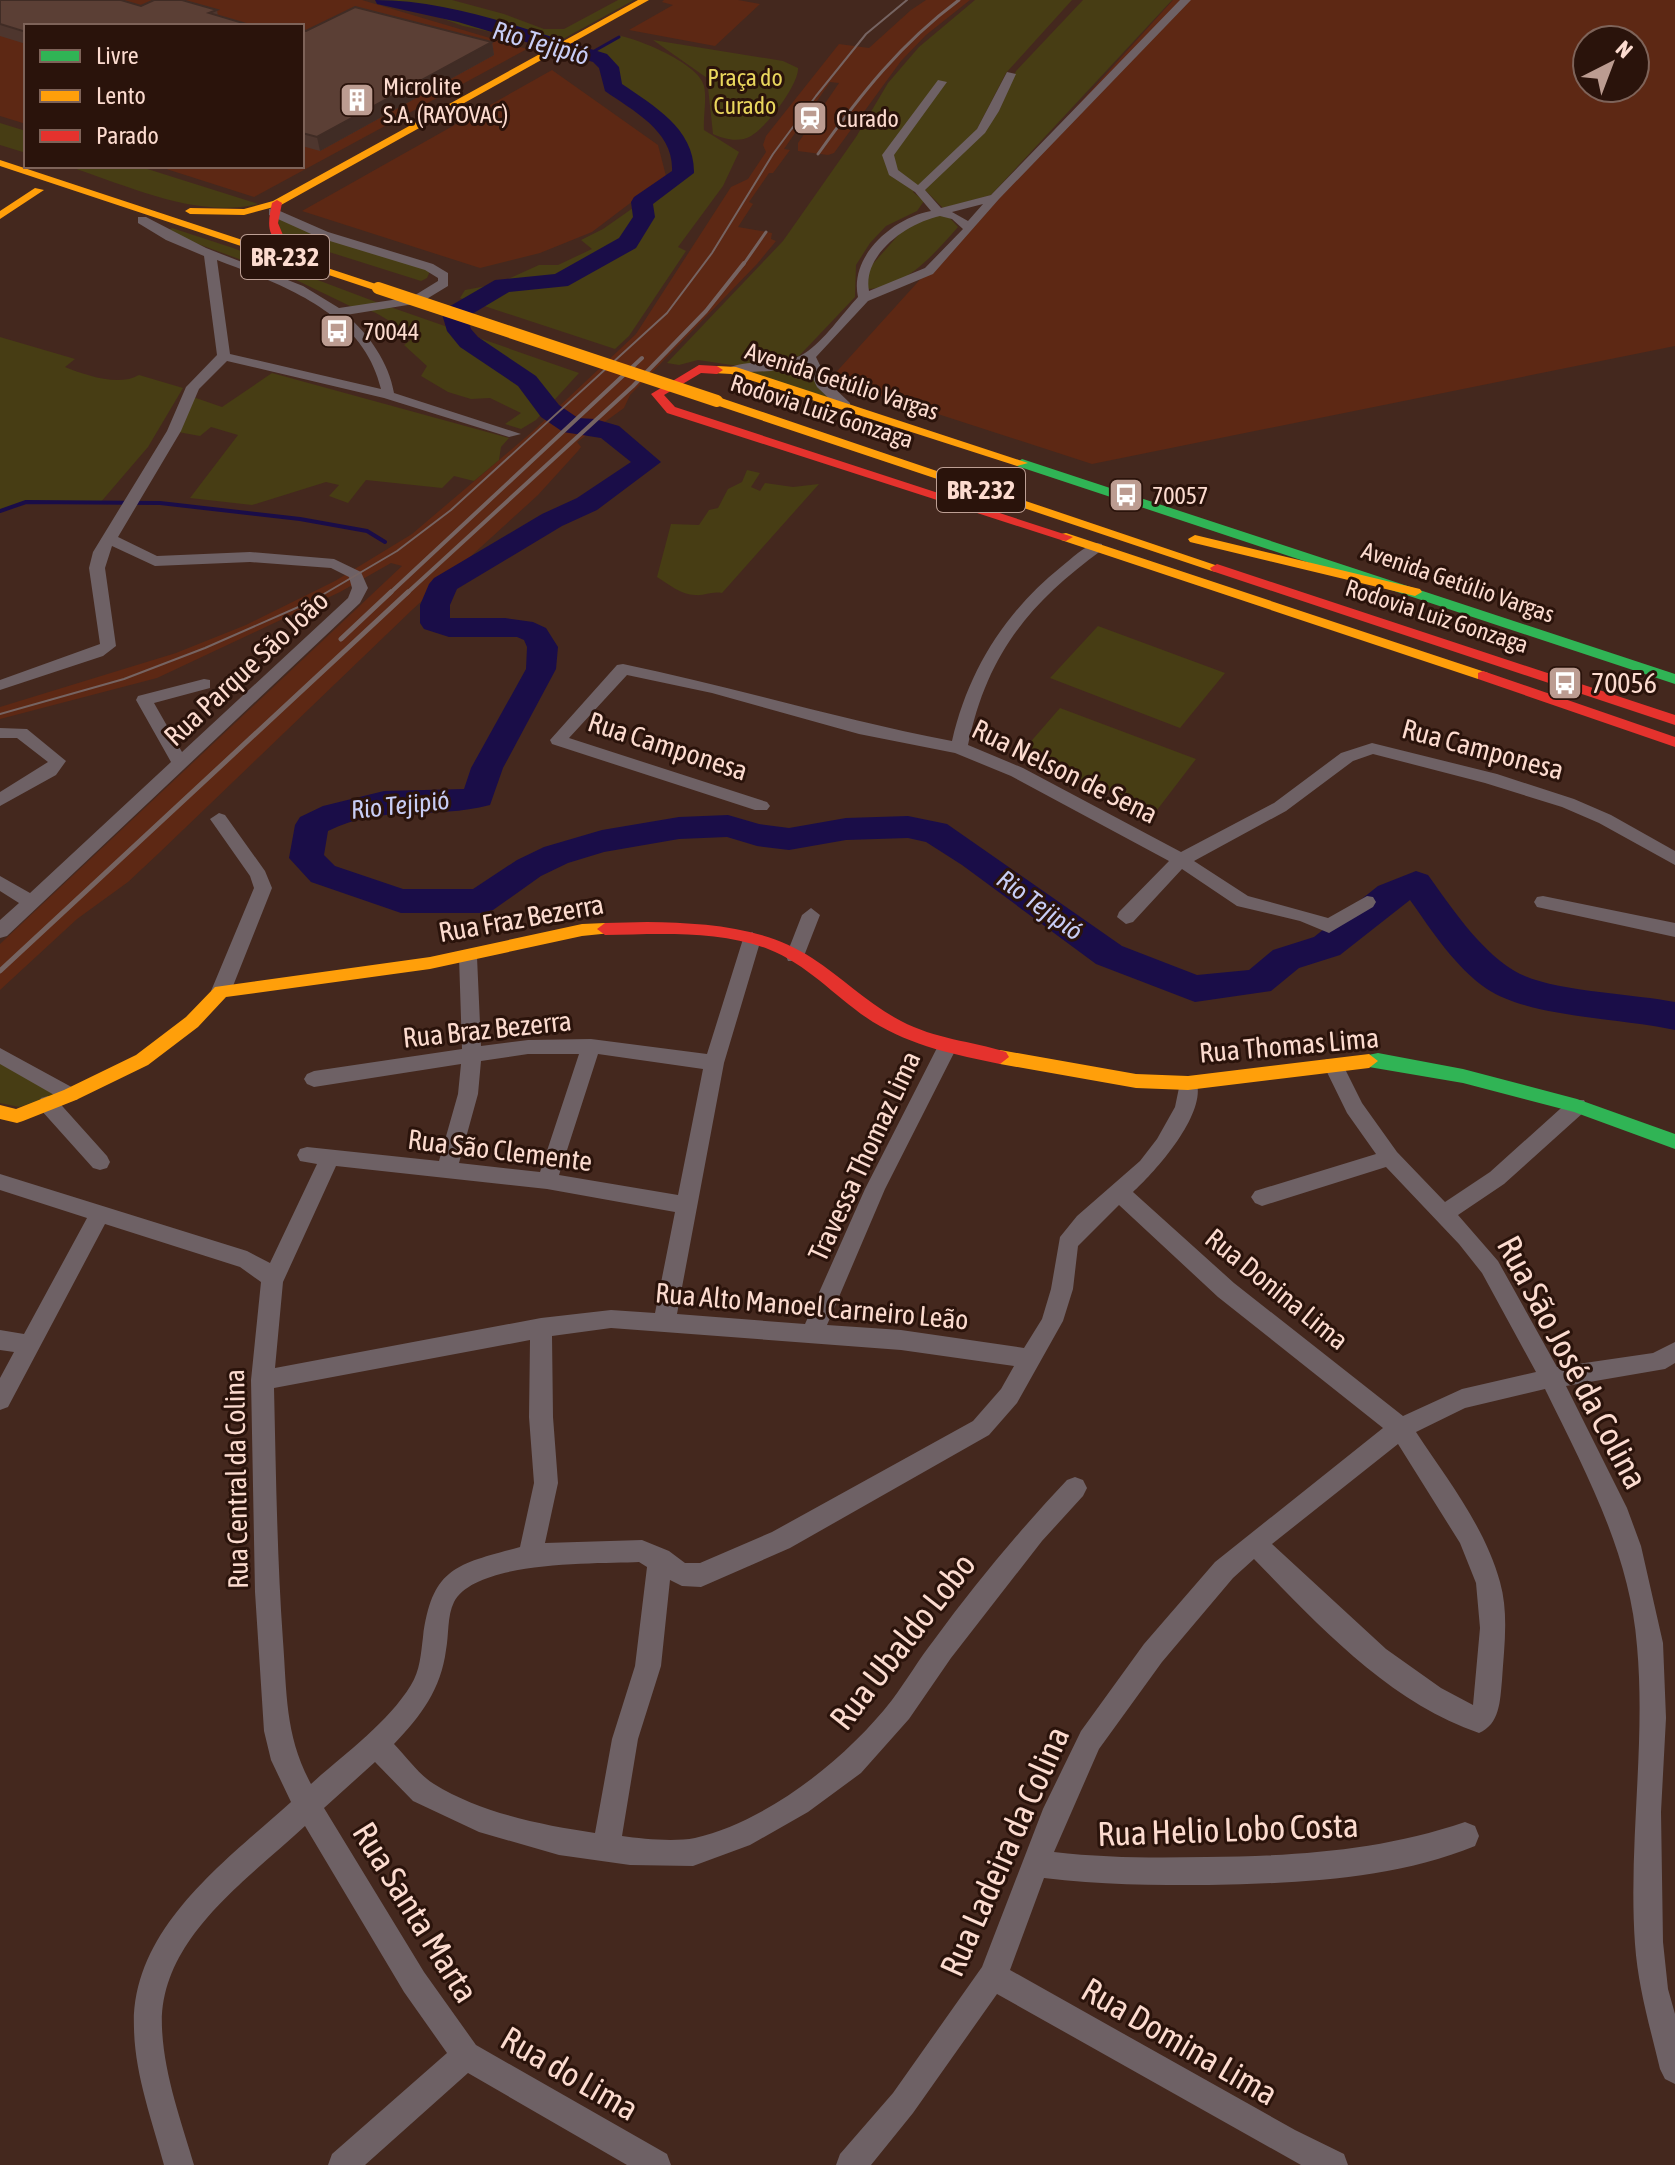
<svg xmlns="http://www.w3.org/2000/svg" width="1675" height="2165" viewBox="0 0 1675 2165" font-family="'Asap Condensed',sans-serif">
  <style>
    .built { fill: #5d2814; fill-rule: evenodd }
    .green { fill: #473d14 }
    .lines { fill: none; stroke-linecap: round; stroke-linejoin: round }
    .stream-far1 { stroke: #1a0d48; stroke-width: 3 }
    .stream { stroke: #1a0d48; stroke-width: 4 }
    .river { fill: #1a0d48; fill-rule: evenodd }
    .street { fill: #6e6165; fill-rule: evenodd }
    .fast { fill: #30b455; fill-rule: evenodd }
    .slow { fill: #ff9f0a; fill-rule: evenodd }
    .jam { fill: #e5322d; fill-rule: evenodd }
    .tram { stroke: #766462; stroke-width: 2 }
    .rail-far2 { stroke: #766462; stroke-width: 3 }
    .rail-far1 { stroke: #766462; stroke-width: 4 }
    .rail { stroke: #766462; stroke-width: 5 }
    .slow-bridge { stroke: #ff9f0a; stroke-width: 12 }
    .wall { fill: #4e362e }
    .shaded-wall { fill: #402c25 }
    .building { fill: #5b3f35; stroke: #402c25; stroke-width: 2 }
    .labels { text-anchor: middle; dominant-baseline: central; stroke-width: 6; stroke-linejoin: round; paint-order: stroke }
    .far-park-label { font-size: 24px; fill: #e9d65d; stroke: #2a130b }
    .far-poi-label { font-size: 24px; fill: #fcdbcf; stroke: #2a130b; text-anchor: start }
    .far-street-label { font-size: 24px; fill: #fcdbcf; stroke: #2a130b }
    .far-water-label { font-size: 26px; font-style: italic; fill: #c8cdf5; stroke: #2a130b }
    .shield { fill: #2a130b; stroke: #bd9f94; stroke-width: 2 }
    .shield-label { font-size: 26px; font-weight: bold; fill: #fcdbcf }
    .street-label { font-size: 28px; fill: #fcdbcf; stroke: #2a130b }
    .poi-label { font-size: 28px; fill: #fcdbcf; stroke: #2a130b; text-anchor: start }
    .near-street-label { font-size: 34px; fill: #fcdbcf; stroke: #2a130b }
  </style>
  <rect width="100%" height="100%" fill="#44281e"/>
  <path class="built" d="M0,0h362l165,49 -273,148 -97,-31h145v-140h-276v98l-26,-8z
    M664,0h74l22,4 -45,42 -86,-16 44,-25 -11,-3z
    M926,0h44l-44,35 -25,26 -67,92 -6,2 -30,-4v-8l41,-60 -9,-1 -46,67 6,1 -17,23h-4l-20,29 4,2 -15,23 34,6 -1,6 5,2 -19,23 -127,131 -6,13 -47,34 4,5 -3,4 -40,44 -125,114 -254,244 -31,29 -51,37 -77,71v-46l402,-378 -11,-3 -51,29 -183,86 -157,41v-12l176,-54 70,-28 89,-44 77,-47 120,-102 104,-98 95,-147 17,-8 18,-27 -3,-7 3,-9 73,-92 30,4 42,-38z
    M1173,0h502v346l-583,118 -262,-85zM1587,40h48v48h-48z
    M552,70l106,75 8,31 -74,56 -52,21 -60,15 -178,-57z"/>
  <path class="green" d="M375,0h77l52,14 40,15h20l54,-29h16l-73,40 -3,6 -95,-20 -44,-16z
    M975,0h97l-66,73 -30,58 -63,61 11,9 -7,10 -31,15 -16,17 -14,22 -1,32 -56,59 -54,11 -47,-7 -19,5 -12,-2 116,-122 73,-104 32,-54 31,-36z
    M1083,0h89l-181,195 -48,13 -18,-18 74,-79 17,-40z
    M621,36c20,4 78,28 83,50 3,13 -1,31 0,44l35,22 -16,34 -45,61 8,4 -57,85 -14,13 -155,-51 5,-8 32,-6 42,-19h19l34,-16 -11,-9 22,-11 80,-56c9,-38 -45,-67 -71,-86l-3,-20 -20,-13z
    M653,40l130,21 15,7c1,16 -32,60 -47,68 -12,7 -27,3 -38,-2l-6,-56z
    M0,123l26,8v22l-26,-8z
    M67,166h71l120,38c-63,15 -131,-19 -191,-38z
    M940,215l9,2 9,10c-24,27 -52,61 -91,62l-2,-14 6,-9 39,-44z
    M276,216l155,53 -4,9 -6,3 -130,-41 -10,-7z
    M172,228l61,20 143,54 203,71 -43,47 -15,9 -16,-5 16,-11 -31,-15 -19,1 -23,-7 -27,-16 6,-10 -23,-21 8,-6c-14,-14 -43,-34 -62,-33l-56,-27 -129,-47z
    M0,337l75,22 -10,8c20,8 54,20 74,8l44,13 -35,59 -48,56 -74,-1 -26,9z
    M805,361l30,41 -93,-31z
    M272,373l237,65 -8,9 -2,13 -25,21 -20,-5 -12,12 -76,-8 -18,23 -19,-7 10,-11 -13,-3 -74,23 -62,-7 48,-63 -27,-8 -11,9 -22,-4 15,-35 29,10z
    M747,470l13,3 -9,14 9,4 5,-8 28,4 26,-3 -97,109c-11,-2 -17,3 -27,2 -13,0 -27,-11 -38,-18l14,-53 28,1 10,-15 9,-2 10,-19 14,-7z
    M1098,626l127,47 -45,55 -130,-50z
    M1060,708l136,51 -39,51 -137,-56z
    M0,1059l60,35 -41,13 -19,-4z"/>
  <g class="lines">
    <path class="stream-far1" d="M589,54l30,-17"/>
    <path class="stream" d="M0,511l26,-9 134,1 140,16 67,12 18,11"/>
    <path class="river" d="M375,0c79,0 157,32 232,54l12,13 3,17c32,22 73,45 72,89l-41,31 2,13 -19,31 -68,38 -59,6 -42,25 4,12 7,8 58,39 23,29 19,13 17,1 24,7 42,36 -64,48 -35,16 -105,63 -7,16v13h55l28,4 13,6 12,19 -2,22 -53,99 -13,37c-57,15 -108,-1 -162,26l-4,24 11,11 68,23h70l44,-29 27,-13 58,-17 77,-13 49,-2 31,9 30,4 57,-10 62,-2 39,8 175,122 75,29 52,-5 24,-20 41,-13 64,-51 38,-15 12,4c24,33 50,73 85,95 35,22 119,23 162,32v28c-53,-12 -144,-12 -188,-41 -32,-22 -55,-58 -77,-89l-70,55 -41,13 -28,23 -76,11 -99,-38 -134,-99 -36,-23 -18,-4 -62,2 -57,10 -32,-4 -30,-9 -48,2 -75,13 -36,11 -27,13 -48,34 -12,3h-80l-90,-31 -22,-24 6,-33 5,-8 23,-11 61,-15 80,-2 7,-21 55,-99 1,-22 -3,-7 -7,-3h-68l-25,-8 -4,-6v-18l9,-21 5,-6 108,-64 35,-16 54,-36 -30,-24 -38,-6 -22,-15 -23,-31 -58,-39 -13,-16 -5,-17 3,-5 50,-29 60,-6 64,-36 14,-21 -2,-15 3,-5 38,-26c2,-40 -39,-60 -67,-80l-6,-23 -6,-6 -135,-40 -81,-18z"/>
    <path class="street" d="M1180,0h11l-192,199 -66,75 -65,27 -52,56 12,25 22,21v6h-10l-23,-22 -12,-25 -34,9 -44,2 -2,-3c18,-13 59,-2 80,-17 18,-11 38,-40 53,-56 -9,-41 35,-79 73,-86l-16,-19 -26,-17 -7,-20 56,-75 9,2 -53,73 4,15 20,15 59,-56 30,-57 9,2 -17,37 -14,22 -60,57 16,18 50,-13zM983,204l-15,17 -16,-9zM940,216l12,3 11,10 -38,39 -56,23c-7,-37 39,-68 71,-75z
      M273,208l55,24 105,32 15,9v13l-28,17 -74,12c23,19 43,48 48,78l127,41 -12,3 -125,-39 -157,-37 -28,28 -18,42 -63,106 39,19 93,-4 84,7 27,13 7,16 -8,15 -353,333 -7,2v-18l19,-17 -19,-12v-15l30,17 141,-131 -35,-62 2,-4 66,-17 6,1v8l-56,15 28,49 166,-154 4,-10 -3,-11 -18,-9 -81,-6 -95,4 -43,-20 -7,22 11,78 -13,10 -103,34v-10l100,-36 -11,-76 4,-16 74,-121 19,-44 31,-32 -13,-99 -38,-16 -28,-17v-6h8l60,31 97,38 36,22 73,-11 26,-16v-3l-13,-8 -105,-32 -51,-23v-6zM217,260c65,25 146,52 164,129l-151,-35z
      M1097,543l5,1v6c-74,54 -115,105 -134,195l55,23 158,84 93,-49 67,-50 31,-10 125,31 77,25 37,16 64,36v14l-76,-42 -37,-16 -77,-24 -112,-29 -20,7 -67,50 -92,50 54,35 80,22 39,-22 6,1 3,5 -3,5 -44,26 -29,-12 -63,-15 -55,-37 -49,53 -7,2 -9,-7 2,-5 50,-51 -158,-85 -56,-23 -96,-19 -147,-41 -85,-18 -58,63 198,64 3,4 -3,4h-12l-203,-66 -2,-4 67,-75 6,-1c111,23 218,56 329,77 16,-70 53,-129 109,-174 11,-9 23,-21 36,-24z
      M0,728l27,1 39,32 -10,14 -56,31v-14l48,-30 -31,-24h-17z
      M219,813l6,2 40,56 7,17 -41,103 -10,7 -10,-7 43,-103 -4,-12 -40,-57z
      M1543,896l132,27v14l-138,-30 -3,-5 3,-5z
      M811,908l9,7 -16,41 -2,5h-14l-2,-5 16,-41z
      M752,932l9,7 -37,124 -47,251 128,10 60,-135 75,-147h14l3,5 -72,142 -58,136 74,5 123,18 18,-29 9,-30 9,-52 17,-21 63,-55 17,-22 18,-32 6,-29h14c16,32 -40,94 -62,114l101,91 169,133 59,-27 74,-17 -54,-99 -23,-29 -73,-77 -124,39 -7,-3 -4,-6 4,-6 121,-37 -29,-41 -24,-49 3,-5h14l22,44 35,49 48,50 45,-30 80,-72h14l3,6 -3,6 -80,72 -46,31 40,46 59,106 96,-14 22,-11v21l-10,6 -99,17 61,122 14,38 22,97 3,75 -5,94 2,130 5,47 7,25v70l-10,-5 -5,-10c-10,-42 -22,-82 -25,-125 -7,-100 11,-199 2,-298 -7,-93 -52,-175 -92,-257l-80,19 -49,24c31,47 69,95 84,150 9,32 4,66 2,98 -2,21 -2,44 -23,53 -89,-30 -161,-108 -225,-174l-21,19 -71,84 -63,87 -45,103c51,6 102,6 152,5 89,-1 174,-6 259,-35l10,4 4,10 -4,10c-84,34 -176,37 -266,39 -55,0 -110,0 -165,-7l-34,92 285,160 49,24 4,11h-47l-304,-171 -84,119 -42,52h-35l4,-11 53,-61 89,-126 61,-158 38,-78 63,-87 71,-82 168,-134 -165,-131 -99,-92 -41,41 -5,43 -10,32 -46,82 -28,32 -199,113 -89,39 -19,-1 -12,-6 -9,86 -23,73 -16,97c21,3 52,6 73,2 73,-17 151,-79 197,-138 15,-20 27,-41 42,-60 41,-56 85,-109 133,-160l8,-3 8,3 4,8 -4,8 -41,45 -91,117 -42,61 -48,54 -53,39 -58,33 -57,21 -63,-1 -71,-10 -80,-23 -66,-31 -38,-39 -51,46 100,164 52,73 191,109 4,11h-44l-159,-92 -103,92h-37l4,-11 115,-101 -43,-61 -99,-166c-59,55 -147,114 -143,202 2,47 19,92 32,137h-30c-12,-45 -29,-90 -30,-136 -4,-100 91,-167 157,-227l-20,-42 -7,-29 -9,-139 -4,-212 10,-98 -21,-15 -135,-43 -97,183 -8,3v-32l14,-26 -14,-2v-20l24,4 63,-116 -87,-28v-16l247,77 23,12 47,-99 -17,-3 -3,-6 3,-6 7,-2 132,14 19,-67 3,-30 -147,23 -7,-3 -3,-5 3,-5 7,-3 148,-22 -3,-92 2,-5 7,-2 9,7 4,89 47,-6 63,-1 116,15 36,-115zM528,1054h51l-39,118 -81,-9 19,-69 3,-33zM598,1054l105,15 -25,126 -119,-20zM336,1166l211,23 128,23 -20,101 -44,-3 -70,8 -266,50 8,-86zM611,1328l290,22 113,16 -13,23 -28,32 -201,111 -72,31h-15l-16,-12 -27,-11 -97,3 13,-60 -5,-66 -1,-81zM530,1340l-1,77 5,66 -14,64c-63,17 -88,20 -97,90 -2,16 -3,34 -12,48 -24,39 -67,69 -100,99 -26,-48 -24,-90 -28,-143 -6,-84 -7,-169 -9,-253zM1398,1444l62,99 16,40 4,45 -7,77 -32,-17 -55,-39 -114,-105zM639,1562l8,5 -12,99 -23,73 -17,94c-54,-8 -114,-20 -161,-49 -15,-9 -28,-28 -40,-40 27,-28 47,-55 52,-94 3,-15 1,-34 8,-48 22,-42 143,-38 185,-40z
      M0,1048l77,42 3,5 -3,5h-14l-63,-36z
      M48,1096l7,2 52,58 3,6 -3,6 -7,2 -7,-2 -52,-58 -3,-6 3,-6z"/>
    <path class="fast" d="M1022,459l653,215v10l-658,-218 -1,-3z
      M1378,1053l85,16 114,30 98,35v15l-101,-37 -111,-29 -100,-17 -3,-5 3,-5z"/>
    <path class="slow" d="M638,0h11l-368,205 -37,10 -54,-1 -5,-3 5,-3 54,1 29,-8z
      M0,160l382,126 2,2 -10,2 -374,-124z
      M35,188l9,2 -44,29v-8z
      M717,366l19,1 292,96 -11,3 -286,-92 -18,-1 -2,-3z
      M713,398h8l503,170 -7,4 -5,-1 -499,-167z
      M1066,533l422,140 2,3 -2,3h-10l-417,-139v-6z
      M1195,535l225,54 2,3 -7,4 -225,-54 -2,-3z
      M605,923l6,2 2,4 -2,4 -29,3 -152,33 -204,28 -28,30 -50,38 -72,35 -53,21 -6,2 -17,-4v-14l16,4 48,-19 72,-35 50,-38 29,-30 215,-30 152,-33z
      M1000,1050l136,24 52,2 181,-22 9,7 -9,7 -181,22 -52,-2 -136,-24 -9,-7z"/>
    <path class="jam" d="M277,200l5,3 -4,20 7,17 -5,3c-15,-8 -11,-25 -8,-40z
      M699,365l18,1 6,4 -6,4 -16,-1 -37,22 11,12 398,130 -7,4 -5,-1 -394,-127 -16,-19z
      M1217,564l458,151v10l-463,-154 -2,-3z
      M1483,671l192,66v10l-197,-68v-6z
      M647,922c56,1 117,4 165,36 31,20 56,46 89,63 34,18 70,20 105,31l3,5 -9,7c-44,-9 -88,-18 -127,-42 -36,-23 -64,-57 -105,-73 -50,-19 -110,-15 -163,-14l-8,-6 8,-6z"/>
    <path class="tram" d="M0,714l124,-35 81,-31 107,-47 85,-50 54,-41 216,-197 45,-60 61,-99 43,-58 50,-62 41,-34"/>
    <path class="rail-far2" d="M818,154c42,-59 83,-111 141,-154
      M743,265l23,-33"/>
    <path class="rail-far1" d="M389,594l253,-236
      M406,594l227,-208 73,-75 38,-48"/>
    <path class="rail" d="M341,639l50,-47
      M0,971l408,-379"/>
    <path class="slow-bridge" d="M378,288l339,113"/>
  </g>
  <path class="wall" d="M0,0l217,10 1,6 -192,10v18l-26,-8z
    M302,30l190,12 2,13 -174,96 -18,-5z"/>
  <path class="shaded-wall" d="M492,42l2,13 -174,96 -3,-14z"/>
  <path class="building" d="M0,0h121l20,6 13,-6h28l35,10 -8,3 44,13h-227v6l-26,-8z
    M355,7l137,35 -175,95 -15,-4v-103l4,1z"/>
  <defs>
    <g id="building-square" transform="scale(1.8)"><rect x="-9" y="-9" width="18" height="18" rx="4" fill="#bc9c91" stroke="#2a130b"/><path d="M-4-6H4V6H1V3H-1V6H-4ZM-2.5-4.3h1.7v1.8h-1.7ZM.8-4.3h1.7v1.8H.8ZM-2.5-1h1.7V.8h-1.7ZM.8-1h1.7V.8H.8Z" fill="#fff"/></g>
    <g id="station-square" transform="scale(1.8)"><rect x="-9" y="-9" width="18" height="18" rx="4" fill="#bc9c91" stroke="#2a130b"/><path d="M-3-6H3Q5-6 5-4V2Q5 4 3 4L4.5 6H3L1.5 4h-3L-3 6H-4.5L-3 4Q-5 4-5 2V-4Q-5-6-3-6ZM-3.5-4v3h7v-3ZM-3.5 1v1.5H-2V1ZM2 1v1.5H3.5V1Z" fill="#fff"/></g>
    <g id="bus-square" transform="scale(1.8)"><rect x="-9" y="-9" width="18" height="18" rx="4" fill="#bc9c91" stroke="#2a130b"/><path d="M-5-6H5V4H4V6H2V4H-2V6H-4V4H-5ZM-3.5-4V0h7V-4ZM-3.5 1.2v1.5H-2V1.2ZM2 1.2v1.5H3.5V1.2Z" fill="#fff"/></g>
  </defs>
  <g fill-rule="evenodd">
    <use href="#building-square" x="357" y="100"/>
    <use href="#station-square" x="810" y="118"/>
    <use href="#bus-square" x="337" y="331"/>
    <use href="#bus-square" x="1126" y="495"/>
    <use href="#bus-square" x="1565" y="683"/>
  </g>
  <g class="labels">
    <g class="far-park-label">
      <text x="745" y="77">Praça do<tspan x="745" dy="28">Curado</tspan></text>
    </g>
    <g class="far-poi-label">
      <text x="383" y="86">Microlite<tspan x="383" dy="28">S.A. (RAYOVAC)</tspan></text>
      <text x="836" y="118">Curado</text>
      <text x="363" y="331">70044</text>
      <text x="1152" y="495">70057</text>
    </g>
    <g class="far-street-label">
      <text transform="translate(842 381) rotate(18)">Avenida Getúlio Vargas</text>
      <text transform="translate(822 411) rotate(18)">Rodovia Luiz Gonzaga</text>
      <text transform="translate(1458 582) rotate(19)">Avenida Getúlio Vargas</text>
      <text transform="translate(1437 616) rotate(18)">Rodovia Luiz Gonzaga</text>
    </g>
    <g class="far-water-label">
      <text transform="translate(541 43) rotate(16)">Rio Tejipió</text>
      <text transform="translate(400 805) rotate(-6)">Rio Tejipió</text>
      <text transform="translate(1040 905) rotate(36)">Rio Tejipió</text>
    </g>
    <g class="shield">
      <rect x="241" y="235" width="88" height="44" rx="6"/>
      <rect x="937" y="468" width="88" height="44" rx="6"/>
    </g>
    <g class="shield-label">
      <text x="285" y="257">BR-232</text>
      <text x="981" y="490">BR-232</text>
    </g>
    <g class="street-label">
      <text transform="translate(246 668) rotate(-43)">Rua Parque São João</text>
      <text transform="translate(668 746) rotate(18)">Rua Camponesa</text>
      <text transform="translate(1483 749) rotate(15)">Rua Camponesa</text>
      <text transform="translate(1065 771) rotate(26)">Rua Nelson de Sena</text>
      <text transform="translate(521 918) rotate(-10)">Rua Fraz Bezerra</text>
      <text transform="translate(487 1029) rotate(-6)">Rua Braz Bezerra</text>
      <text transform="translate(1289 1045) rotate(-5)">Rua Thomas Lima</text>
      <text transform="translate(500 1150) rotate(7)">Rua São Clemente</text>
      <text transform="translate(864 1156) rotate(-65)">Travessa Thomaz Lima</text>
      <text transform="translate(1277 1289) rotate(39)">Rua Donina Lima</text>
      <text transform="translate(812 1306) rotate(5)">Rua Alto Manoel Carneiro Leão</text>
      <text transform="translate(236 1479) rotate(-91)">Rua Central da Colina</text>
    </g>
    <g class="poi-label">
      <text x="1591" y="683">70056</text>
    </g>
    <g class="near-street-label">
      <text transform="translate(1573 1362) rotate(62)">Rua São José da Colina</text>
      <text transform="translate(902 1641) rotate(-52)">Rua Ubaldo Lobo</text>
      <text transform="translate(1228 1829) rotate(-2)">Rua Helio Lobo Costa</text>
      <text transform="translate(1004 1851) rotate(-66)">Rua Ladeira da Colina</text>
      <text transform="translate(416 1912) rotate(58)">Rua Santa Marta</text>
      <text transform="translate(1180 2041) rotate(30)">Rua Domina Lima</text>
      <text transform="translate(570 2073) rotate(30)">Rua do Lima</text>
    </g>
  </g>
  <rect x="24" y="24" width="280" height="144" fill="#2a130b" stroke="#7e6359" stroke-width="2"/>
  <rect x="40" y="50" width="40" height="12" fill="#30b455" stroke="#7e6359" stroke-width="2"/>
  <text x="96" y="64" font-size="24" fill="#fcdbcf">Livre</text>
  <rect x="40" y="90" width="40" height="12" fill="#ff9f0a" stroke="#7e6359" stroke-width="2"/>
  <text x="96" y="104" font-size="24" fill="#fcdbcf">Lento</text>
  <rect x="40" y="130" width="40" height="12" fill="#e5322d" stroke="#7e6359" stroke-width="2"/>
  <text x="96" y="144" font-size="24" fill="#fcdbcf">Parado</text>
  <g transform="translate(1611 64) rotate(42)"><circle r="38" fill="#2a130b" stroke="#7e6359" stroke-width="2"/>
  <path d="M0-6L14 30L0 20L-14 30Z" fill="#bc9c91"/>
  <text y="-12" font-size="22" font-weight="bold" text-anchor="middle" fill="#fcdbcf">N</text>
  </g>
</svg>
